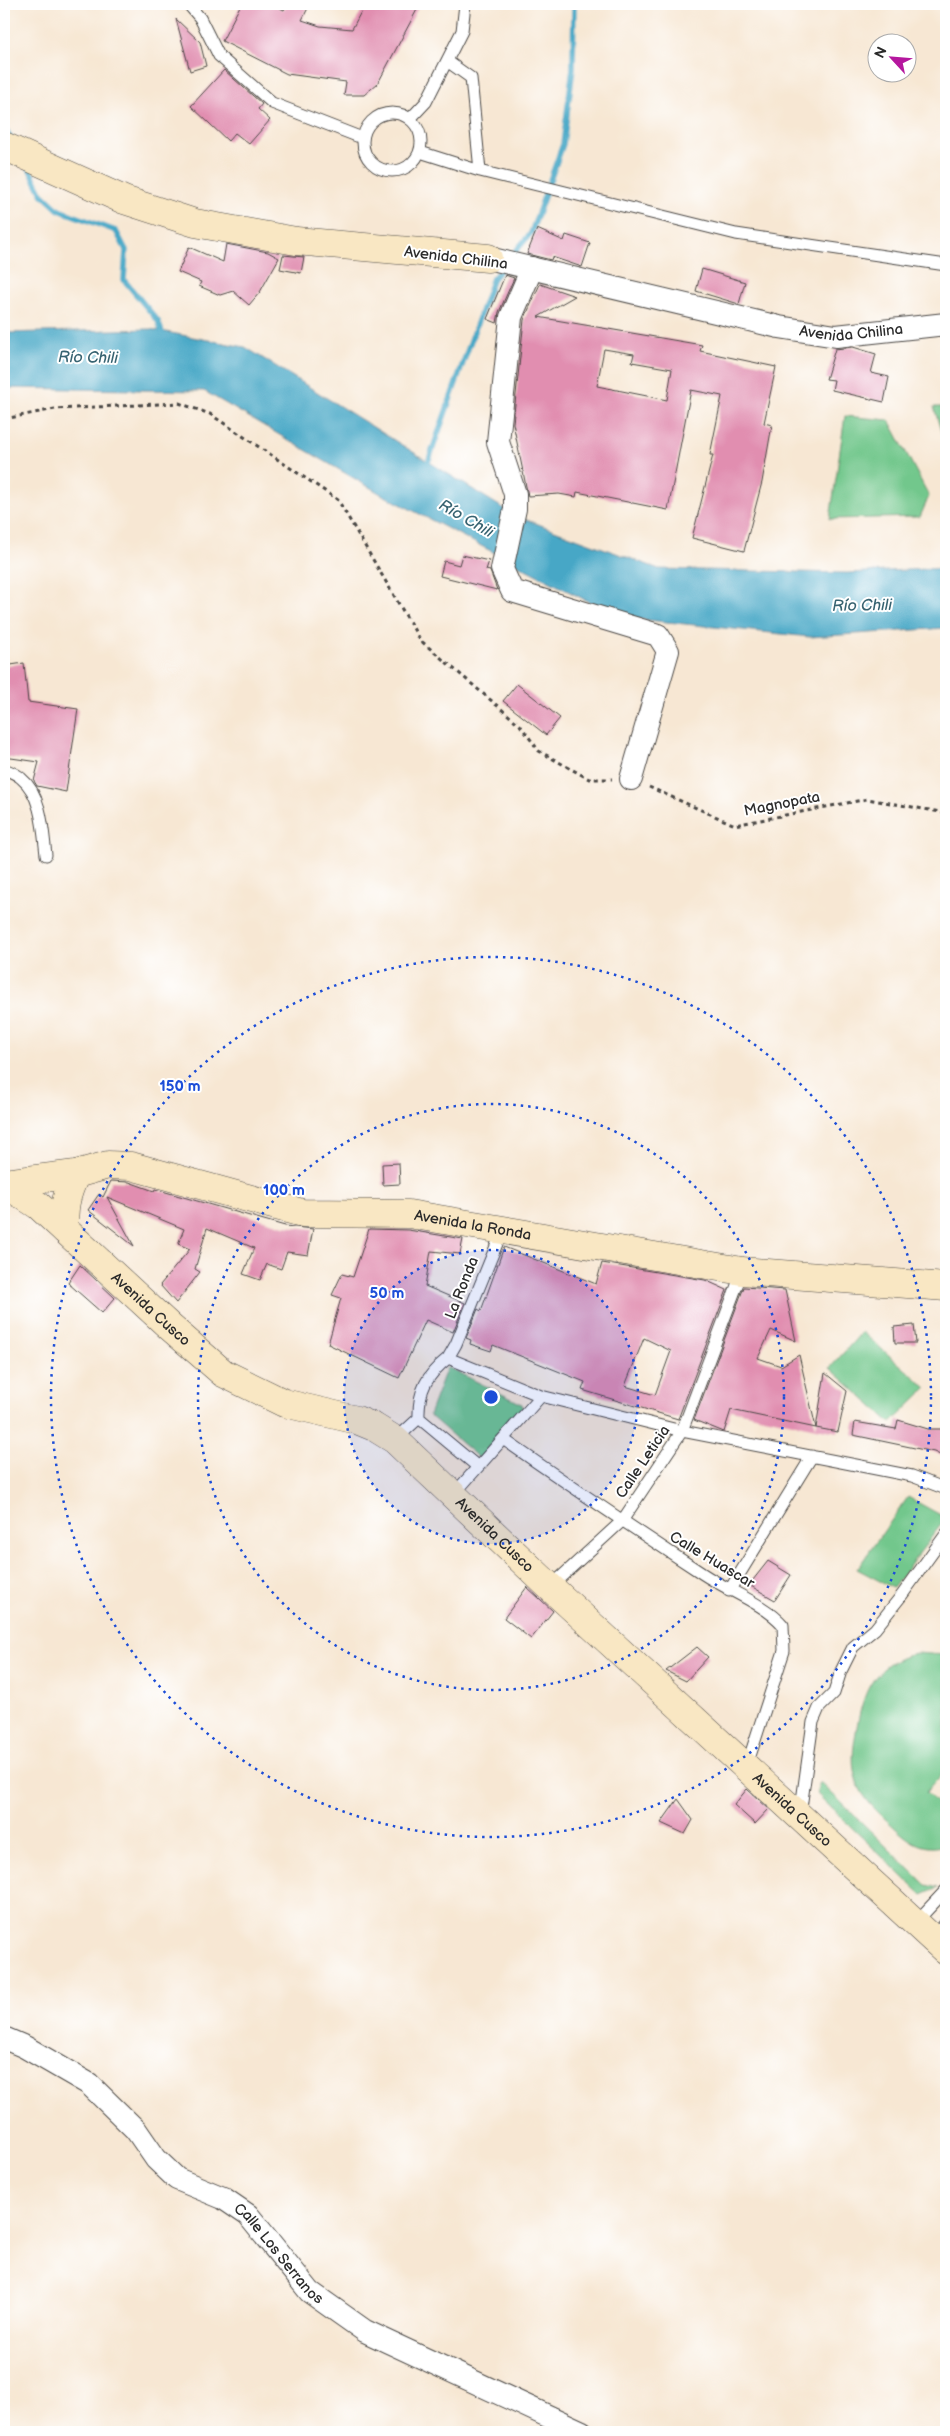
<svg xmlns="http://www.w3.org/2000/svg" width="950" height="2436" viewBox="0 0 950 2436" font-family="'Balsamiq Sans',sans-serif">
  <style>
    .green { fill: #72c78c; stroke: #4e795c }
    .water { fill: #46a7c6; stroke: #386978 }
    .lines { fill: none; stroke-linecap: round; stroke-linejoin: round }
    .stream { stroke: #46a7c6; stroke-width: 5.5 }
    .building { fill: #e18eb0; fill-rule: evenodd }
    .lane-casing { stroke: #4a4744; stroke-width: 13 }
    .street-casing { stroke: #4a4744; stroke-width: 24 }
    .secondary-casing { stroke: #4a4744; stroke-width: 29 }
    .path { stroke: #4a4744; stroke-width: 3; stroke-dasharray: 4 4; stroke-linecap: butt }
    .lane { stroke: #fff; stroke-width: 11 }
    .street { stroke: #fff; stroke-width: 22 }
    .secondary { stroke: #f9e7c3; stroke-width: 28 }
    .ring { fill: none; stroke: #1d4ed8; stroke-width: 2.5; stroke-dasharray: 2.5 5 }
    .labels { text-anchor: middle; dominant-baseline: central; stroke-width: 4; stroke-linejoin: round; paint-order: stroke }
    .street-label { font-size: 15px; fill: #2b2b2b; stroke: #fff }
    .water-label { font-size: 16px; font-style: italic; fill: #376371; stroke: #fff }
    .centre { fill: #1d4ed8; stroke: #fff; stroke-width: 2.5 }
    .ring-label { font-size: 15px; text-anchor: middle; font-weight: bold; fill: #1d4ed8; stroke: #fff; stroke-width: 4; stroke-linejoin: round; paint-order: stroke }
  </style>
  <rect width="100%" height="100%" fill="#fff"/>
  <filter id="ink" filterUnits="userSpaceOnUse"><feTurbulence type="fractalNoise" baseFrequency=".02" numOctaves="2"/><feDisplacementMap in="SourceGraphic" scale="10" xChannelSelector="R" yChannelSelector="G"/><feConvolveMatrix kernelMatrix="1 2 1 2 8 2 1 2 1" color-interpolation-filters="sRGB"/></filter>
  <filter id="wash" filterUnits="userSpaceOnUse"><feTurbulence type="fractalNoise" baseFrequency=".0096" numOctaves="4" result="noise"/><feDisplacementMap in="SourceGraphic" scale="20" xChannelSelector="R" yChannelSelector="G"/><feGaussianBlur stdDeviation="1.12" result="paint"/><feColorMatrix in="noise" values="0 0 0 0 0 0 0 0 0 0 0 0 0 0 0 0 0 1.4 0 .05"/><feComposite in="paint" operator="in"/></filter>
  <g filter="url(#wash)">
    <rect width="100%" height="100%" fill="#f7e7d3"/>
    <path class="green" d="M934,407h12v42z
      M845,416l44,4 40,76 -9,21 -90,2z
      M862,1332l65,56 -36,35 -61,-55z
      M447,1367l75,37 1,6 -43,49 -51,-44z
      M908,1497l38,21 -53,70 -36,-19z
      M916,1653l30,2v115l-20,22 20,20v33c-23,7 -37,-4 -53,-19 -15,-14 -29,-25 -36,-44 -6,-17 -4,-33 -1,-50 7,-40 16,-68 60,-79z
      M820,1782l106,103 12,3 -16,7 -106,-102z"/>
    <path class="water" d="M150,329l95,18 269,168 145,54 188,4 99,-5v60l-136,9 -192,-20 -237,-123 -177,-103 -200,-3v-55z"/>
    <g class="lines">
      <path class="stream" d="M4,128l7,11
        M29,168l13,26 17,16 57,21 10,19 -2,30 34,41 6,17
        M510,258l21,-25 32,-89 10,-76 1,-64
        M426,468l67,-190 10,-11"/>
    </g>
    <g id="blocks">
      <path class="building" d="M241,4h31l12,6 3,-6h23l-8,16 18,6 32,3 13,-25h55l-42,79 -14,12h-20l2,-13 -59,-8 -65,-33z
        M176,19l24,23 6,24 -16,5z
        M224,70l38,34 -4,5 12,11 -21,24 -14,-11 -7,8 -37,-35z
        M537,229l27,12 2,-6 24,8 -8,24 -30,-10 -1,3 -24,-6z
        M226,244l42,8 11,6 -19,34 -11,13 -16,-14 -13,4 -21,-9 2,-4 -23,-10 11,-25 34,15z
        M283,255l21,2 -3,16 -21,-4z
        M702,269l43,13 -6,22 -43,-13z
        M505,275l9,3 -15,34 -2,11 -10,-4z
        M540,284l35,12 -37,21 164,28 -2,6 76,16 -12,56 8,2 -10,57 -18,69 -52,-13 21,-83h-3l12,-59 -31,-6 -23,120 -91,-18 -1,5 -17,-3 -31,2 -15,-73 11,-103zM604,349l30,5 -2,8 40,7 -5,31 -70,-14z
        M853,347l23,7 -5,19 18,4 -5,25 -52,-12 2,-10 -8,-1 9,-30z
        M462,555l27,6 -3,9 4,1 7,19 -57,-14 4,-15 15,4z
        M24,663l4,39 50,7 -12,83 -29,-6 -3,-5 5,-19 -35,-5v-91z
        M517,684l43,34 -14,17 -43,-34z
        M399,1163l1,21 -17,1 -1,-21z
        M111,1181l18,1 25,9 1,-2 130,37 28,3 -5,26 -21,-3 -6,17 -14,-5 -7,16 -17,-6 11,-26 -47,-20 -12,41 5,3 -24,31 -16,-18 30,-36 -12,-5 6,-15 -77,-32 27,49 -46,-36 11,-16 4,3z
        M369,1229l39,1 55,9 -3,15 -29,-3 -6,35 40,17 -12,29 -27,-12 -27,58 -71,-34 13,-46 -9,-3 10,-21 11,3z
        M504,1247l92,37 6,-21 103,17 22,10 -49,129 -96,-29 3,-8 -92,-37 -2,6 -21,-7 1,-4 -5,-2 12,-29 3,2zM644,1338l27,13 -16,44 -30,-9z
        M80,1265l35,33 -13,15 -34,-30z
        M744,1287l41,3 11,51 -25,-11 -13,28 23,8 18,-11 17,73 -85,-18 -7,22 -30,-12z
        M914,1325l2,18h-21l-1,-16z
        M825,1373l22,18 -9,41 -22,-4z
        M898,1420l30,9h18v29l-12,-6 -81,-17 2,-13 41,7z
        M768,1561l23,14 -16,25 -26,-15z
        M527,1587l26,24 -22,28 -27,-21z
        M697,1647l11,10 -22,24 -20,-10z
        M747,1789l22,20 -14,15 -21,-19z
        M678,1799l15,21 -8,14 -24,-11z"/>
    </g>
  </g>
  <g filter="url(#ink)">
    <use href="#blocks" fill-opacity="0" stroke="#4a4744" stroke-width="1"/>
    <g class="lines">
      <g class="lane-casing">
        <path id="lane" d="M188,4l12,14 19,38 53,47 90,35
          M447,61l24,17 9,93
          M363 142a29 29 0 1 1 58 0a29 29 0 1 1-58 0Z
          M410,119l16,-17 36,-71 3,-27
          M420,152l60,19 256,63 210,31
          M4,769c5,2 13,5 17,9 21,17 22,52 25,77
          M448,1358l8,-14 47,-115
          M503,1439c66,46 133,91 200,135 24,16 62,30 80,51l1,26 -37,114
          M395,1440l24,-22
          M478,1467l-59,-49c-1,-28 8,-43 29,-60l93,38 141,35 230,45 34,13
          M454,1494l87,-98
          M550,1587l72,-66 60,-90 60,-159
          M729,1591l83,-135
          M800,1815l13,-93 6,-14 15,-15 7,-22 12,-24 22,-18 27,-34 44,-61
          M916,1922l30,-32
          M932,1938l14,-15"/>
      </g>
      <g class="street-casing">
        <g id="street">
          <path id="s1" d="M488,258l291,69 57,9 110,-12"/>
          <path d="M532,268l-21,49 -13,125 17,52v15l-13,60 10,22 146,44 10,16 -37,128"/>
          <path id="s2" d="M4,2038l21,9 64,37 47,46 20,29 21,20 46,19 25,17 62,77 55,39 217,101"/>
        </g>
      </g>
      <g class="secondary-casing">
        <g id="secondary">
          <path d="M4,146l120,54 71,23 101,18 192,17"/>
          <path id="s3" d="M4,1183l35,23 131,121 53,46 61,30 73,17 17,7 21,13 155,147 396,364"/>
          <path id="s4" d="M4,1183l72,-9 32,-9 23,1 171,47 107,1 333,57 204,16"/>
          <path d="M65,1230c-2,-21 1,-36 11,-56"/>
        </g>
      </g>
      <path class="path" d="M4,419l51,-10 124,-6 31,11 128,86 82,140 100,85 19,26 50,28h23
        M649,787l86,38 132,-26 79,14"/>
      <use href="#lane" class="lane"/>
      <use href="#street" class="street"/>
      <use href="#secondary" class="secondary"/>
    </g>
  </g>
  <circle cx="491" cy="1397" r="147" fill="#1d4ed8" fill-opacity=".12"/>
  <g class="ring">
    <circle cx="491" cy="1397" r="147"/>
    <circle cx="491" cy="1397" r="293"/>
    <circle cx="491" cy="1397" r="440"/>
  </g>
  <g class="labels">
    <g class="street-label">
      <text transform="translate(456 258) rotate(7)">Avenida Chilina</text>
      <text stroke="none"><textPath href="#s1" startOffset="372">Avenida Chilina</textPath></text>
      <text transform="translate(782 804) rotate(-11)">Magnopata</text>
      <text stroke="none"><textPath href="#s4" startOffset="478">Avenida la Ronda</textPath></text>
      <text transform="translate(462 1288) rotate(-68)">La Ronda</text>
      <text stroke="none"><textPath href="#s3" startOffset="194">Avenida Cusco</textPath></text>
      <text transform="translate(643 1462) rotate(-56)">Calle Leticia</text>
      <text stroke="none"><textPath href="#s3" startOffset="614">Avenida Cusco</textPath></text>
      <text transform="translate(712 1560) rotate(31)">Calle Huascar</text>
      <text stroke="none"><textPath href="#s3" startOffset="1019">Avenida Cusco</textPath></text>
      <text stroke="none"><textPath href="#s2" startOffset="356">Calle Los Serranos</textPath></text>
    </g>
    <g class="water-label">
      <text transform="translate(88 358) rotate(1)">Río Chili</text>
      <text transform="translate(466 519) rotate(30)">Río Chili</text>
      <text transform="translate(862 606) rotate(-1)">Río Chili</text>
    </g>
  </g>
  <circle cx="491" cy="1397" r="8" class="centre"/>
  <g class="ring-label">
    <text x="180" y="1091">150 m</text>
    <text x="284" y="1195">100 m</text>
    <text x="387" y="1298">50 m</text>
  </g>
  <rect width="950" height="2436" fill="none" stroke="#fff" stroke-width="20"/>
  <g transform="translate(892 58) rotate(296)"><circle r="24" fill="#ffffff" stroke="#aaaaaa"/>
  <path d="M0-4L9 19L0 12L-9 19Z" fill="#b5179e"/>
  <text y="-8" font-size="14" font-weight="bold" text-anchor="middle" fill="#2b2b2b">N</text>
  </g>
</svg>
